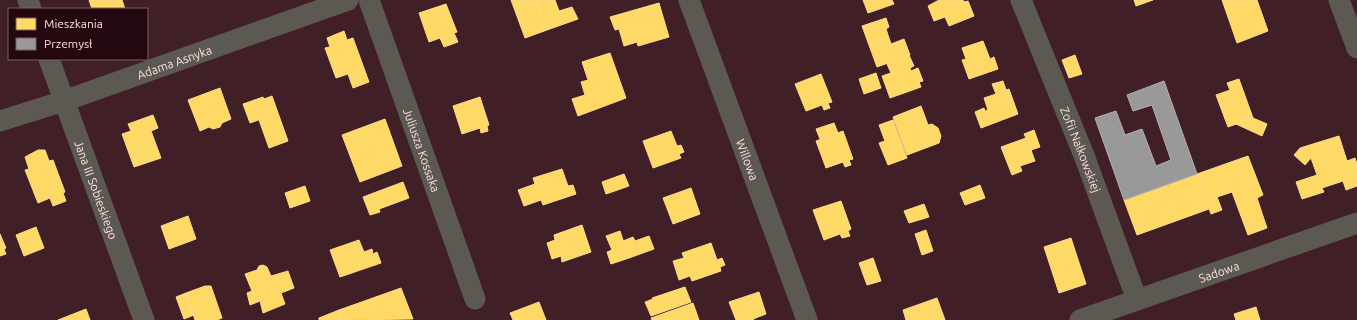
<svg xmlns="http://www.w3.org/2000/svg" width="1357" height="320" viewBox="0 0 1357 320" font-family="Ubuntu,sans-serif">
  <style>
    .homes { fill: #ffd966; stroke: #ffda8b }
    .industry { fill: #999; stroke: #b7aeaf }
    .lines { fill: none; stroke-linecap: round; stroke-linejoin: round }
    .minor { stroke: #5c5952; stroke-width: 21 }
    .labels { text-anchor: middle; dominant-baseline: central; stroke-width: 4; stroke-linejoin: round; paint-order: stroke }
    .street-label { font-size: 12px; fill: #fedee2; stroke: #23090f }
  </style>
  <rect width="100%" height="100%" fill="#401f27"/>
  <path class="homes" d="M89,0h33l3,9h-33z
    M511,0h25l11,30 -22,8z
    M536,0h19l4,11 13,-4 6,12 -31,11z
    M863,0h29l2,4 -26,9z
    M963,0l1,2 4,-1 6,15 -25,10 -4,-9 -11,4 -6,-15 11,-6z
    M1134,0h19l-17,6z
    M1222,0h35l11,31 -31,12z
    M659,3l10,34 -31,9 -1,-4 -13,4 -5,-17 -4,1 -5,-13z
    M446,4l11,28 -3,1 4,9 -14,5 -4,-9 -11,4 -10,-29z
    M886,18l3,9 -3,2 5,15 13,-5 6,16 -33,12 -15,-41z
    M344,31l3,9 6,-2 16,44 -16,6 -5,-14 -12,4 -11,-30 5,-1 -3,-9z
    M983,41l7,18 4,-2 4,12 -29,10 -7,-19 4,-1 -4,-11z
    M610,53l16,45 -48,18 -6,-17 13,-4 -4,-13 7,-2 -6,-18z
    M909,55l5,11 -4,2 1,3 7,-3 5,13 -4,1 2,5 -31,11 -8,-22 9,-3 -4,-9z
    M1075,55l7,19 -13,4 -7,-18z
    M876,73l5,15 -17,6 -5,-15z
    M821,74l11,28 -4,1 2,5 -6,2 -2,-5 -16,6 -11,-27z
    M1239,79l14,39 -25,9 -12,-32 14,-5 -3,-7z
    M1003,81l3,9 3,-1 9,25 -37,14 -6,-16 9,-4 1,3 3,-1 -4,-12 12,-4 -4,-10z
    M220,88l11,31 -9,4 -2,4 -7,2 -4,-2 -9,4 -12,-31z
    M272,96l16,45 -19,7 -10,-28 11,-4 -6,-17z
    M263,97l7,19 -20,7 -7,-19z
    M480,97l9,28 -2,1 1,5 -7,2 -1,-5 -18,6 -9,-28z
    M921,106l7,19 4,-1 6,4 3,8 -2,7 -32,12 -14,-38z
    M153,115l5,13 -7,3 10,27 -27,9 -12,-33 9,-3 -3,-7z
    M1253,118l14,6 -5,12 -26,-12z
    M385,119l17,47 -42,16 -18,-47z
    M893,120l14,38 -19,7 -9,-22 6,-2 -6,-16z
    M834,123l4,10 -18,6 -4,-10z
    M1034,130l6,17 -9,3 4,11 -15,5 2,5 -10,4 -11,-28 25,-9 -2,-4z
    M671,131l6,15 4,-1 3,7 -5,2 2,4 -28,10 -10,-27z
    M843,131l10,28 -4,1 2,5 -6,2 -2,-5 -17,6 -10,-27z
    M1339,136l8,25 8,-3 2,6v22l-11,4 -3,-9 -21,7 2,4 -22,7 -6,-17 21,-7 -6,-17 -6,7 -11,-10 6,-7z
    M38,150h7l4,11 4,-1 12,32 -2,1 3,8 -13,5 -3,-8 -12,5 -13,-33 4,-1 -4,-12z
    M1248,156l15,39 -6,3 10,30 -19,7 -16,-43 -15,5 5,13 -11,4 -14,-40z
    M562,169l6,17 5,-1 3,9 -33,11 -2,-5 -17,6 -6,-16 17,-6 -2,-6z
    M624,174l5,12 -23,8 -4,-12z
    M1197,174l12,35 -72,26 -13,-35z
    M403,182l6,16 -30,11 1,3 -10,3 -7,-18z
    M980,185l5,13 -20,7 -5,-12z
    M305,186l5,15 -20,7 -5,-15z
    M691,188l9,26 -27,10 -10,-26z
    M841,201l10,28 -3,2 2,5 -8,2 -2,-4 -16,6 -11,-30z
    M924,204l5,13 -20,6 -5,-12z
    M188,216l8,23 -27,10 -8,-23z
    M582,225l9,27 -29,10 -1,-6 -9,3 -5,-16 8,-3 -1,-5z
    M36,227l8,21 -20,8 -8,-21z
    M926,230l7,21 -11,4 -7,-21z
    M620,231l9,27 -18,6 -4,-12 5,-2 -6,-14z
    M0,234l6,14 -2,1 2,5 -6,2z
    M649,236l5,13 -25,9 -6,-17 10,-4 2,4z
    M1071,238l15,46 -27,9 -15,-46z
    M359,240l5,12 8,-3 1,5 4,-2 4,11 -41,14 -10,-27z
    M711,243l6,17 5,-2 3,7 -5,2 1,4 -29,10 -2,-5 -11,4 -6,-19 11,-3 -2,-5z
    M873,258l8,23 -14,4 -8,-22z
    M263,265l4,2 4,9 17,-5 6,17 -13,5 4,11 -22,9 -3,-12 -10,4 -3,-12 5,-2 -7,-17 12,-4 2,-4z
    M205,286h6l11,32 -5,2h-22l-9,-27z
    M685,287l6,15 -40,14 -6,-14 8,-3 -1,-1z
    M401,288l12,31 -71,1 -3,-10z
    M759,292l7,22 -13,5 1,1h-18l-7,-18z
    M186,293l8,22 -10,4 -8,-22z
    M937,298l8,22h-39l-3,-10z
    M539,302l7,18h-33l-3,-7z
    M693,303l6,17h-47l-1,-2z
    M1256,307l4,13h-24l-2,-6z
    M86,309l4,11h-32z
    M339,310l3,10h-23v-2z"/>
  <path class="industry" d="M1164,81l33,93 -73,26 -29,-82 21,-7 9,24 17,-6 14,37 15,-6 -19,-55 -19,6 -6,-16z"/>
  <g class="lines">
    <g class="minor">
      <path d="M28,0l3,9"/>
      <path id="s1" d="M369,0l106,299"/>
      <path id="s2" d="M689,0l118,320"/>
      <path id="s3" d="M1021,0l64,158 52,142"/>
      <path d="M1339,0l18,48"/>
      <path id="s4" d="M49,59l95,261"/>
      <path id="s5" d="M0,121l64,-20 284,-101"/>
      <path id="s6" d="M1080,320l277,-97"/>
    </g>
  </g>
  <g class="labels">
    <g class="street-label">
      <text stroke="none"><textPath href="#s5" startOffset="184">Adama Asnyka</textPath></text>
      <text stroke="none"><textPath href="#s3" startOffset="161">Zofii Nałkowskiej</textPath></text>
      <text stroke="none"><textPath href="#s1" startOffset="159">Juliusza Kossaka</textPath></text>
      <text stroke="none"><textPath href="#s2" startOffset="170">Willowa</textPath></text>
      <text stroke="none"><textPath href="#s4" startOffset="139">Jana III Sobieskiego</textPath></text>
      <text stroke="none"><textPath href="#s6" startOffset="147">Sadowa</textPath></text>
    </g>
  </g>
  <rect x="8" y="8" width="140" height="52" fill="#23090f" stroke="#7b5e63"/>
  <rect x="16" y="18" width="20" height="12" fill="#ffd966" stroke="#7b5e63"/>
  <text x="44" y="28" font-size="12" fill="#fedee2">Mieszkania</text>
  <rect x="16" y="38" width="20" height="12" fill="#999999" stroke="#7b5e63"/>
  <text x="44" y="48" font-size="12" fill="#fedee2">Przemysł</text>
</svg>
